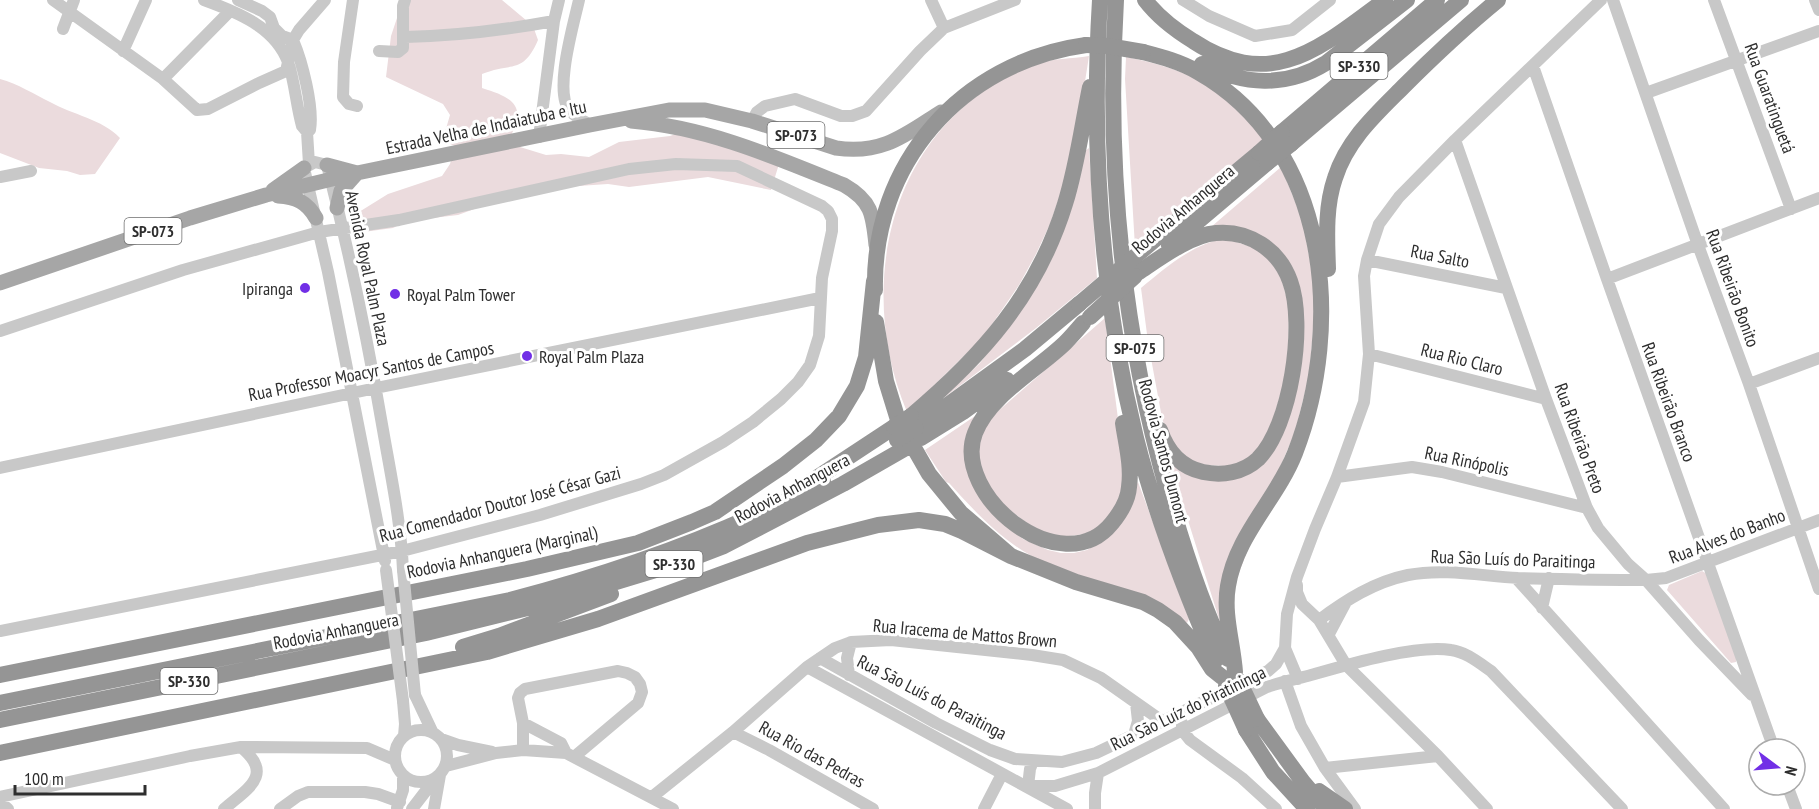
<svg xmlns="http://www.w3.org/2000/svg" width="1819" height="809" viewBox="0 0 1819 809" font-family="'PT Sans Narrow',sans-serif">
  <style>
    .green { fill: #ebdbdd }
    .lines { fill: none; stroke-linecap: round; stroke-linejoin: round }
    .minor { stroke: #c8c8c8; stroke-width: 12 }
    .major { stroke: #a6a6a6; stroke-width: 15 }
    .highway { stroke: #959595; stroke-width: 16 }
    .minor-bridge { stroke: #c8c8c8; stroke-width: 12 }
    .highway-bridge { stroke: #959595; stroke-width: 16 }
    .poi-dot { fill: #712fe6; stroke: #fff; stroke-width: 2 }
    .labels { text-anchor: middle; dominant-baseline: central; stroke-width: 6; stroke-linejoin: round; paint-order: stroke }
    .shield { fill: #fff; stroke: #6d6d6d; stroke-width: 1.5 }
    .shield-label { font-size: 16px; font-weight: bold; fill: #2e2e2e }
    .street-label { font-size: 18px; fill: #2e2e2e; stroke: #fff }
    .poi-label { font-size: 18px; fill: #2e2e2e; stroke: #fff; text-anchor: start }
  </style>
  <rect width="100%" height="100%" fill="#fff"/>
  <path class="green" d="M403,0h99l31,26 5,14c-15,35 -27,22 -56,34v14c29,9 46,17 28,49l10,10 26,8 15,-1 28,3 30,-15 51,-6 14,-5 95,33 -8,26 -63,-13 -79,10 -21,-3 -59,4 -61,16 -30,11 -51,6 -14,7 -37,5 -3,-6 6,-15 29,-18 54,-18 8,-12 5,-18 -5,-2 -5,-12 5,-17 -7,-11 -57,-27 5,-41z
    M1089,56l-16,102 -23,66 -14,30 -17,31 -35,51 -77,76c-55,-132 -14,-295 129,-348 18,-6 35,-5 53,-8z
    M1126,57c35,7 71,17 99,41 14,12 27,27 40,40l-130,109 -10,-168z
    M0,79c18,5 34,15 50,23 23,13 52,17 70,36l-25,36 -15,1 -13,-4 -28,-3 -39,-15z
    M1089,148l8,130 -61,50 -95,72 39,-37 18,-24 87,-188z
    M1281,167l22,54 13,75 -7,80 -14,56 -20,47 -55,143 -51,-162 18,13 72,-5 40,-121 -21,-95 -67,-25z
    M1218,240h12l31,10 19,23 9,34 -1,62 -22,74 -27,24 -46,-3 -24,-25 -7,-21 -14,-76 -7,-54c23,-19 48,-41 77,-48z
    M1105,318l16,124 3,53 -25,37 -51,7 -58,-44 -14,-45 13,-31z
    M981,412l-14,32 38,81 18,14 25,11 13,3h13l13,-3 20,-12 8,-7 23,-49 51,137 -2,4c-43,-30 -97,-39 -144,-61 -38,-18 -66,-48 -94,-79l-3,-1 -21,-32z
    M1702,571l5,3 29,82v6l-5,1 -64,-73 2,-5z"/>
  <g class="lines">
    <path class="minor" d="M53,0l110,79 34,31 11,-1 51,-26 27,-12 7,-31 6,-10 26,-30
      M204,0c33,12 71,27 84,62 7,20 8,43 14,64l5,6 3,-2c4,-23 -8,-69 -17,-90l-11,-4 -8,-8 -4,-11 -8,-6 -24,-11
      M353,0l-9,62 -1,35 6,7 8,2
      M579,0c-5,23 -26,93 -9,111 5,6 14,10 20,14
      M931,0l13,28
      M1183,0l26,16 46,20 37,-6 38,-30
      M1613,0l85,245 51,139 70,205
      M1714,0l77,209
      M1815,0l4,10
      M63,29l11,-29
      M405,37c49,-1 100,-7 149,-16
      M123,51l23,-51
      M379,51l19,1 5,-4v-42l2,-6
      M1533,66l74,213 167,470
      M163,79l67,-68
      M1646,93l173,-62
      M752,121l5,-9 8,-6 30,-7 46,17h11l14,-5 54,-60 24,-23 71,-28
      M307,132l2,32
      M539,137l15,-116 5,-21
      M1455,140l91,259 41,109 11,20 30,36 18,16 53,60 53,55
      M0,177l31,-6
      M1367,260l139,28
      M1607,279l212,-81
      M0,331l183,-61 136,-38 80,-12 230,-51 47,-5 61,2 85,40 6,5 4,8v12l-10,47 -3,58 -9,29 -12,17 -17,17 -28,23 -30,20 -59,33 -23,9 -101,31 -138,36 -402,80
      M1369,354l177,45
      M1749,384l70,-26
      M0,468l376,-80 444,-90
      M1337,477l75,-10 30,5 145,36
      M385,561l-57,-289 -24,-104 11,-6 12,3c22,86 41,177 56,265 8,46 18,93 20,140
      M1516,578l208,231
      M1297,585v7l5,12 17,16 27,45 92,91 49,53
      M1542,608l7,-30
      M1319,620c27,-20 55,-38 89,-45 36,-7 74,1 110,3 42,1 85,2 128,2l20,-2 153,-58
      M1329,634l17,-32
      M1285,648l13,31
      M820,658l116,65 54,27 25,9 47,3 34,-9 172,-82 8,-7 9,-16 2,-34 10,-37 18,-48 22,-52 27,-75 5,-48 -5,-78 3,-16 12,-36 20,-27 56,-57 146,-140
      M807,667l260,142
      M849,675l-2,-17 4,-16
      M1285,681l16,45 24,42 30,41
      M415,695l17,36
      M403,701l2,23 -1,12
      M523,723l38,20 5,10
      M1182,723v7l8,10 52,38 34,31
      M395 756a26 26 0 1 1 52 0a26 26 0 1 1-52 0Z
      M733,732l36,18 104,59
      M1134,735l4,-14 -2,-18
      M441,739l17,6 34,7
      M523,750v-27l-5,-25 2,-5 5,-4 93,-18 9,2 8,4 5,7 2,8 -4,11 -64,54
      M446,766l50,-13 27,-3 43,3 107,56
      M1325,768l113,-12
      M1787,785l9,24
      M1028,786h27l43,-13 169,-86c15,-5 29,-8 44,-12 35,-10 106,-31 140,-25 15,2 27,12 40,21l131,138
      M1028,786l2,-17 3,-8
      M0,797l190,-41 51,-9 126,1 28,12
      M652,797l81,-65 74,-65 28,-19 16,-6 40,-2 141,15 31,5 38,18 61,43
      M0,802l8,7
      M397,808l6,-18v-15
      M224,809c23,-20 51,-34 17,-62
      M280,809l18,-13 10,-4h57l13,2 22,8
      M412,809l23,-30
      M434,809l6,-34
      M984,809l18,-35
      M1095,809v-16l3,-20"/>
    <path class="major" d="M631,121c75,6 144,36 213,64 28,16 29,30 32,60
      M327,165l30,8
      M273,190l31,-22
      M278,196c18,1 29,6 38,22
      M337,208l4,-17 16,-18
      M0,283l190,-65 76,-23 91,-22 233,-48 79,-15h36l47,11 84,27c46,7 69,-13 105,-36"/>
    <path class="highway" d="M1100,0c-9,146 1,296 36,438 19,76 48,151 79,223
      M1116,0c-10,168 6,331 52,493 16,57 34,113 60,166
      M1145,0c13,17 30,30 48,41 79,52 128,6 192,-41
      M1143,52c19,5 38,10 55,20 131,74 147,252 97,381 -18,46 -59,82 -67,133 -5,28 5,57 7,86
      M1202,64c41,21 84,24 124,-1l81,-63
      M1282,132l155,-132
      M1291,144l170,-144
      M1158,237l101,-84
      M1169,246l98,-83
      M1328,269c-1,-31 -3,-62 7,-91 12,-38 41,-64 68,-91 31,-31 62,-60 95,-87
      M1139,272c21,-14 52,-37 77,-39 33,-3 63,17 74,48 16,43 1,145 -32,178 -15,14 -36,17 -55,13 -23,-5 -36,-21 -43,-42
      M875,290c-3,-126 86,-228 211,-245
      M876,322l10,59 12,39 31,54 32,39 50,43 65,26 67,20 15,8 17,12 23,25 14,22 10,8
      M1083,323c-6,7 -12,14 -18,20 -28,27 -76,53 -90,90 -24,62 87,152 137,90 9,-11 16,-22 17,-36 3,-21 -3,-43 -6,-64
      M911,416c71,-60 126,-121 154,-212 12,-38 17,-78 25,-117
      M916,428l109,-79 54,-45
      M921,438l42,-26 44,-32
      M809,483l85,-56
      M463,647l36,-11 112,-42
      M0,675l527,-106 111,-26 54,-21 23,-10 68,-46 33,-26 23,-24 18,-30 9,-29 8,-76
      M0,703l510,-103c107,-28 215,-66 313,-118
      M1257,719l46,63 23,27
      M0,720l426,-87 114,-28 145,-44 39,-15 119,-62 61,-35
      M1246,730l27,42 34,37
      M0,753l487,-101 111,-33 209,-76 71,-18 41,-5 26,4 17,7 49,25
      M1319,791l26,18"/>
    <path class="minor-bridge" d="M386,570l17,131
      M403,570l12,125"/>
    <path class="highway-bridge" d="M1086,45l22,1 35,6
      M1259,153l23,-21
      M1267,163l24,-19
      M1079,304l79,-67
      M1090,317l45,-41
      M894,427l17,-11
      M897,440l19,-12
      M1239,681l18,38
      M1226,686l20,44"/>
  </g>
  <g class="poi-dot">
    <circle cx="305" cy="288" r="6"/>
    <circle cx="395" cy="294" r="6"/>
    <circle cx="527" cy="356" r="6"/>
  </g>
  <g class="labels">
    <g class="shield">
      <rect x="1330.5" y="53" width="57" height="26" rx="4.5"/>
      <rect x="767.5" y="122" width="57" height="26" rx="4.5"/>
      <rect x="124.5" y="218" width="57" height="26" rx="4.5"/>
      <rect x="1106.5" y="335" width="57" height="26" rx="4.5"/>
      <rect x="645.5" y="551" width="57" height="26" rx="4.5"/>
      <rect x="160.5" y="668" width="57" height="26" rx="4.5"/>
    </g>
    <g class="shield-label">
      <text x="1359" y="66">SP-330</text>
      <text x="796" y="135">SP-073</text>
      <text x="153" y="231">SP-073</text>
      <text x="1135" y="348">SP-075</text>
      <text x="674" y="564">SP-330</text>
      <text x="189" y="681">SP-330</text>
    </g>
    <g class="street-label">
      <text transform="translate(1770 98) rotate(70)">Rua Guaratinguetá</text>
      <text transform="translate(486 127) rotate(-12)">Estrada Velha de Indaiatuba e Itu</text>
      <text transform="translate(1183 209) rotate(-40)">Rodovia Anhanguera</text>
      <text transform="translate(1440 256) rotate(11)">Rua Salto</text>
      <text transform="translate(368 268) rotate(78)">Avenida Royal Palm Plaza</text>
      <text transform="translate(1733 288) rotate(70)">Rua Ribeirão Bonito</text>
      <text transform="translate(1462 359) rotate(14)">Rua Rio Claro</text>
      <text transform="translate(371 371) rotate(-11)">Rua Professor Moacyr Santos de Campos</text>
      <text transform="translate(1669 402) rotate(70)">Rua Ribeirão Branco</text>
      <text transform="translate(1580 438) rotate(70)">Rua Ribeirão Preto</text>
      <text transform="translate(1164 451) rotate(75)">Rodovia Santos Dumont</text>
      <text transform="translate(1467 461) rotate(12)">Rua Rinópolis</text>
      <text transform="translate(792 488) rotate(-28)">Rodovia Anhanguera</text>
      <text transform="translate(500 504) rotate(-15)">Rua Comendador Doutor José César Gazi</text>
      <text transform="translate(1727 536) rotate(-21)">Rua Alves do Banho</text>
      <text transform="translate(502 552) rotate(-12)">Rodovia Anhanguera (Marginal)</text>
      <text transform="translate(1513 559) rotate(2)">Rua São Luís do Paraitinga</text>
      <text transform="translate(336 631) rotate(-11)">Rodovia Anhanguera</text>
      <text transform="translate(965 633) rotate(5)">Rua Iracema de Mattos Brown</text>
      <text transform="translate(932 697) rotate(27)">Rua São Luís do Paraitinga</text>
      <text transform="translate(1188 708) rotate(-26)">Rua São Luíz do Piratininga</text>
      <text transform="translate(812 754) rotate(29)">Rua Rio das Pedras</text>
    </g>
    <g class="poi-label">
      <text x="293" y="288" text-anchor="end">Ipiranga</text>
      <text x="407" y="294">Royal Palm Tower</text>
      <text x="539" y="356">Royal Palm Plaza</text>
    </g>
  </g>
  <g transform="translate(1777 767) rotate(106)"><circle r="28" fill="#ffffff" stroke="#ababab" stroke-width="1.5"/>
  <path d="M0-4.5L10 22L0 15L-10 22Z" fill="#712fe6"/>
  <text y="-9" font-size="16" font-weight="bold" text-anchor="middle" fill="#2e2e2e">N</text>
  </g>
  <path d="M15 785v9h130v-9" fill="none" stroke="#2e2e2e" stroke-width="3"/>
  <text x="24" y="785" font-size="18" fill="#2e2e2e" stroke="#ffffff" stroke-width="4.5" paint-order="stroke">100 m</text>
</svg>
